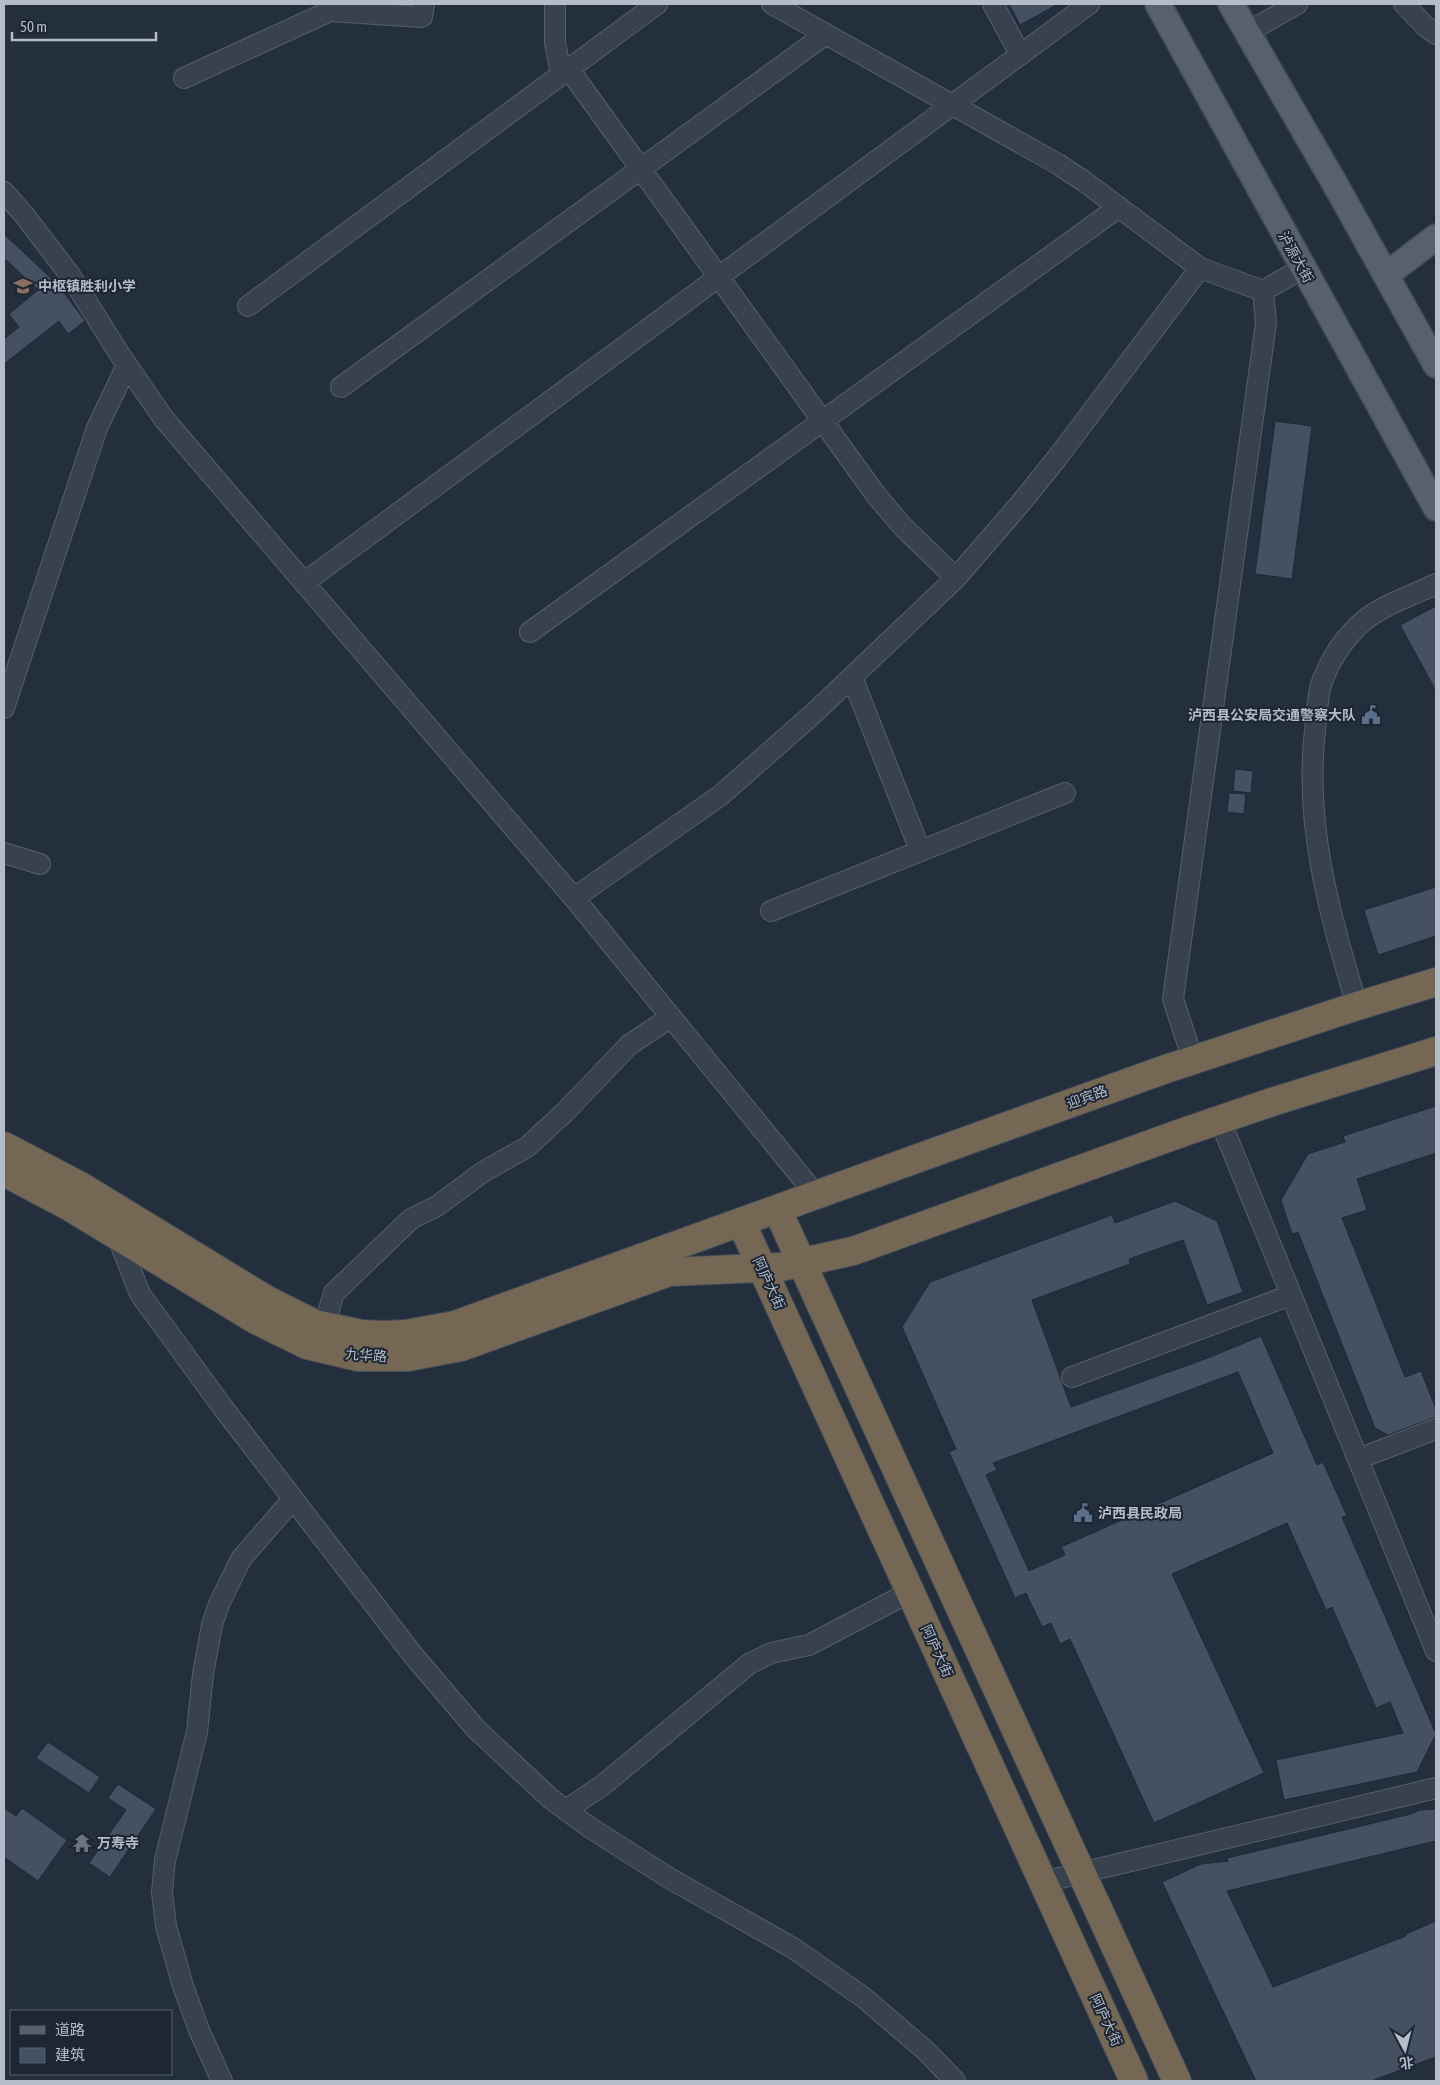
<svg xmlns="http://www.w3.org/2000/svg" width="1440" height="2085" viewBox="0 0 1440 2085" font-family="'Asap Condensed','Noto Sans SC',sans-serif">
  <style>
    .building { fill: #455162; stroke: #1f2835; fill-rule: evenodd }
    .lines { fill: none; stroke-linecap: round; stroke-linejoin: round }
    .minor-casing { stroke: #565f6c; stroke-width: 22 }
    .major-casing { stroke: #414a57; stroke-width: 28 }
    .highway-casing { stroke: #434c59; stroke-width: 30 }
    .minor { stroke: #38414e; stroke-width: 20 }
    .major { stroke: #56606e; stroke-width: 25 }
    .highway { stroke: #746855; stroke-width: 28 }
    .labels { text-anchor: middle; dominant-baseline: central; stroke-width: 4; stroke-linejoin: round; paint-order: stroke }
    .street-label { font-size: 14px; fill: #b4bcc9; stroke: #1d2633 }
    .poi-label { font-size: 14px; font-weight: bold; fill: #b4bcc9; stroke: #1d2633; text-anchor: start }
  </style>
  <rect width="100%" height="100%" fill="#242f3e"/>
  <path class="building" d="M1009,4h49l-38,21z
    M4,234l49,46 1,-1 31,42 -17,13 -9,-13 -55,43v-25l15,-12 -10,-13 29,-24 -34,-32z
    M1275,421l37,5 -20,153 -37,-5z
    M1436,606v85l-36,-66z
    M1235,769l18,2 -2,22 -18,-2z
    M1229,793l17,1 -2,20 -17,-2z
    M1436,887v49l-58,19 -14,-45z
    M1436,1106v47l-79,26 10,31 -25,8 63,159 16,-6 15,38v8l-48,18 -13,-7 -77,-196 -6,2 -11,-34 27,-46 37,-12 -2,-6z
    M1175,1201l42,20 26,71 -36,13 -24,-65 -54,19 1,5 -98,36 39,107 137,-49 53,-22 56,129 6,-3 24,54 -5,1 94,217 -19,38 -133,28 -8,-40 127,-27 -13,-31 -14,6 -44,-101 -6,3 -39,-87 -115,51 92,199 -110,50 -84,-184 -10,5 -9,-21 -9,4 -16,-34 -11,5 -66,-146 7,-3 -54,-122 28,-45 182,-67 3,8zM1238,1372l35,81 -212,94 4,8 -36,16 -43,-96 11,-5 -4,-7z
    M48,1742l52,35 -11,16 -53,-35z
    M118,1784l38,25 -46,68 -21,-14 37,-53 -18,-12z
    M4,1808l12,8 6,-8 45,32 -29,41 -34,-24z
    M1436,1809v32l-209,50 46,96 133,-51v-2l30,-13v136l-65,24h-115l-94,-199 39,-18 27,-3 -1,-3 184,-44 9,-4z"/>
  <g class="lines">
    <g class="minor-casing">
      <path id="minor" d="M555,4v39l6,30
        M772,4l286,160 27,18 115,86 63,23
        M993,4l27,50
        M1404,4l21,22 11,8
        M1248,32l49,-28
        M568,68l308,427 27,32 53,51
        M184,78l146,-67 92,6 2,-13
        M4,192l21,24 45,59 52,83 42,61 410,479 242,297
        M1263,291l40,-23
        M248,306l409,-302
        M341,387l485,-353
        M305,582l784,-578
        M530,632l589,-425
        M852,677l68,173
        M4,708l93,-280 30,-63
        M4,853l36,11
        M574,898l147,-103 93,-82 142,-135 64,-74 37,-46 143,-190
        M771,911l294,-118
        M1357,1006c-27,-92 -53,-179 -42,-276 2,-14 2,-31 6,-45 7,-21 20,-42 36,-58 21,-21 52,-30 79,-43
        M1193,1060l-20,-61 93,-676 -3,-32
        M1220,1120l216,531
        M117,1235l23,59 84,115 189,246 63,74 75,70 38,28 80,51 124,70 70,49 63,54 29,30
        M324,1326l10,-33 77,-74 26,-13 46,-34 44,-25 38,-35 64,-67 42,-28
        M1072,1377l219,-82
        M1358,1459l78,-30
        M566,1810l37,-25 146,-121 22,-11 38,-8 101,-53
        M1043,1882l393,-94
        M222,2081l-23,-51 -16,-44 -17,-60 -4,-34 3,-32 32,-128 6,-58 9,-49 7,-21 22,-45 52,-60"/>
    </g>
    <g class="major-casing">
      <path id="major" d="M1158,4l278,504
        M1231,4l104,180 101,181
        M1386,275l50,-38"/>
    </g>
    <g class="highway-casing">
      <path id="highway" d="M4,1146l78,41 185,113 48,24 46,10 23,1 22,-1 49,-9 708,-255 194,-64 79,-24
        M4,1172l66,35 186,113 51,25 51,12h50l53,-10 208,-75 112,-5 72,-16 331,-119 88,-30 164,-51
        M777,1209l400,872
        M741,1222l393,859"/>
    </g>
    <use href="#minor" class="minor"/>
    <use href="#major" class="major"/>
    <use href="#highway" class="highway"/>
  </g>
  <defs>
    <g id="school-bare" transform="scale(1.5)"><path d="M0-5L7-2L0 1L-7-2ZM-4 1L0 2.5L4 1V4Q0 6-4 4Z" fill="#8d6e63" stroke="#1d2633" stroke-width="2.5" paint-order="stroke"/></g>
    <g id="civic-bare" transform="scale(1.5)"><path d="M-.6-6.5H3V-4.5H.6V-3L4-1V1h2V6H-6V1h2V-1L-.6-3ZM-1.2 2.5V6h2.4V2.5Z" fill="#5c6f8a" stroke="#1d2633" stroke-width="2.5" paint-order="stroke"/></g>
    <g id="temple-bare" transform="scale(1.5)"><path d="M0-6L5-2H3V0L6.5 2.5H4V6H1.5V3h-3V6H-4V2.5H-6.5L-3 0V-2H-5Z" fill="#6b7280" stroke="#1d2633" stroke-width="2.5" paint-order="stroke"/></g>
  </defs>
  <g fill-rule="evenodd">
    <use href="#school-bare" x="23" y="286"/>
    <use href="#civic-bare" x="1371" y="715"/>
    <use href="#civic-bare" x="1083" y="1513"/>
    <use href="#temple-bare" x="82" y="1843"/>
  </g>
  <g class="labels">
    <g class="street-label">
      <text transform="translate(1296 257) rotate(61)">泸源大街</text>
      <text transform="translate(1087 1097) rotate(-20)">迎宾路</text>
      <text transform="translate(769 1283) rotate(65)">阿庐大街</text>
      <text transform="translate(366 1355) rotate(4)">九华路</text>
      <text transform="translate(937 1651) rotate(65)">阿庐大街</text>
      <text transform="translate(1106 2020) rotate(65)">阿庐大街</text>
    </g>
    <g class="poi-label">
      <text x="38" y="286">中枢镇胜利小学</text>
      <text x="1356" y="715" text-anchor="end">泸西县公安局交通警察大队</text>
      <text x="1098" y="1513">泸西县民政局</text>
      <text x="97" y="1843">万寿寺</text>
    </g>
  </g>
  <rect width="1440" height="2085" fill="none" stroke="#b4bcc9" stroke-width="10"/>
  <rect x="10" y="2010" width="162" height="65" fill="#1d2633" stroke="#59626f"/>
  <rect x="20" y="2026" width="25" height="8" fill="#56606e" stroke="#59626f"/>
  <text x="55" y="2035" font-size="15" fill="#b4bcc9">道路</text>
  <rect x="20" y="2048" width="25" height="15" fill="#455162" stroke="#59626f"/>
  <text x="55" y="2060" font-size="15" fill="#b4bcc9">建筑</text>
  <g transform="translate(1405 2050) rotate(173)" stroke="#1d2633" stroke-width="4" paint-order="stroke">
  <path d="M0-4L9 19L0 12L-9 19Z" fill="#b4bcc9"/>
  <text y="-8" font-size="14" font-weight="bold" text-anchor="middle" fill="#b4bcc9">北</text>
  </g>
  <path d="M12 32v8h144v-8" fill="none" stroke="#b4bcc9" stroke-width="2.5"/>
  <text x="20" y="32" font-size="15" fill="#b4bcc9" stroke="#1d2633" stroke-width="4" paint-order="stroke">50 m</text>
</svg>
